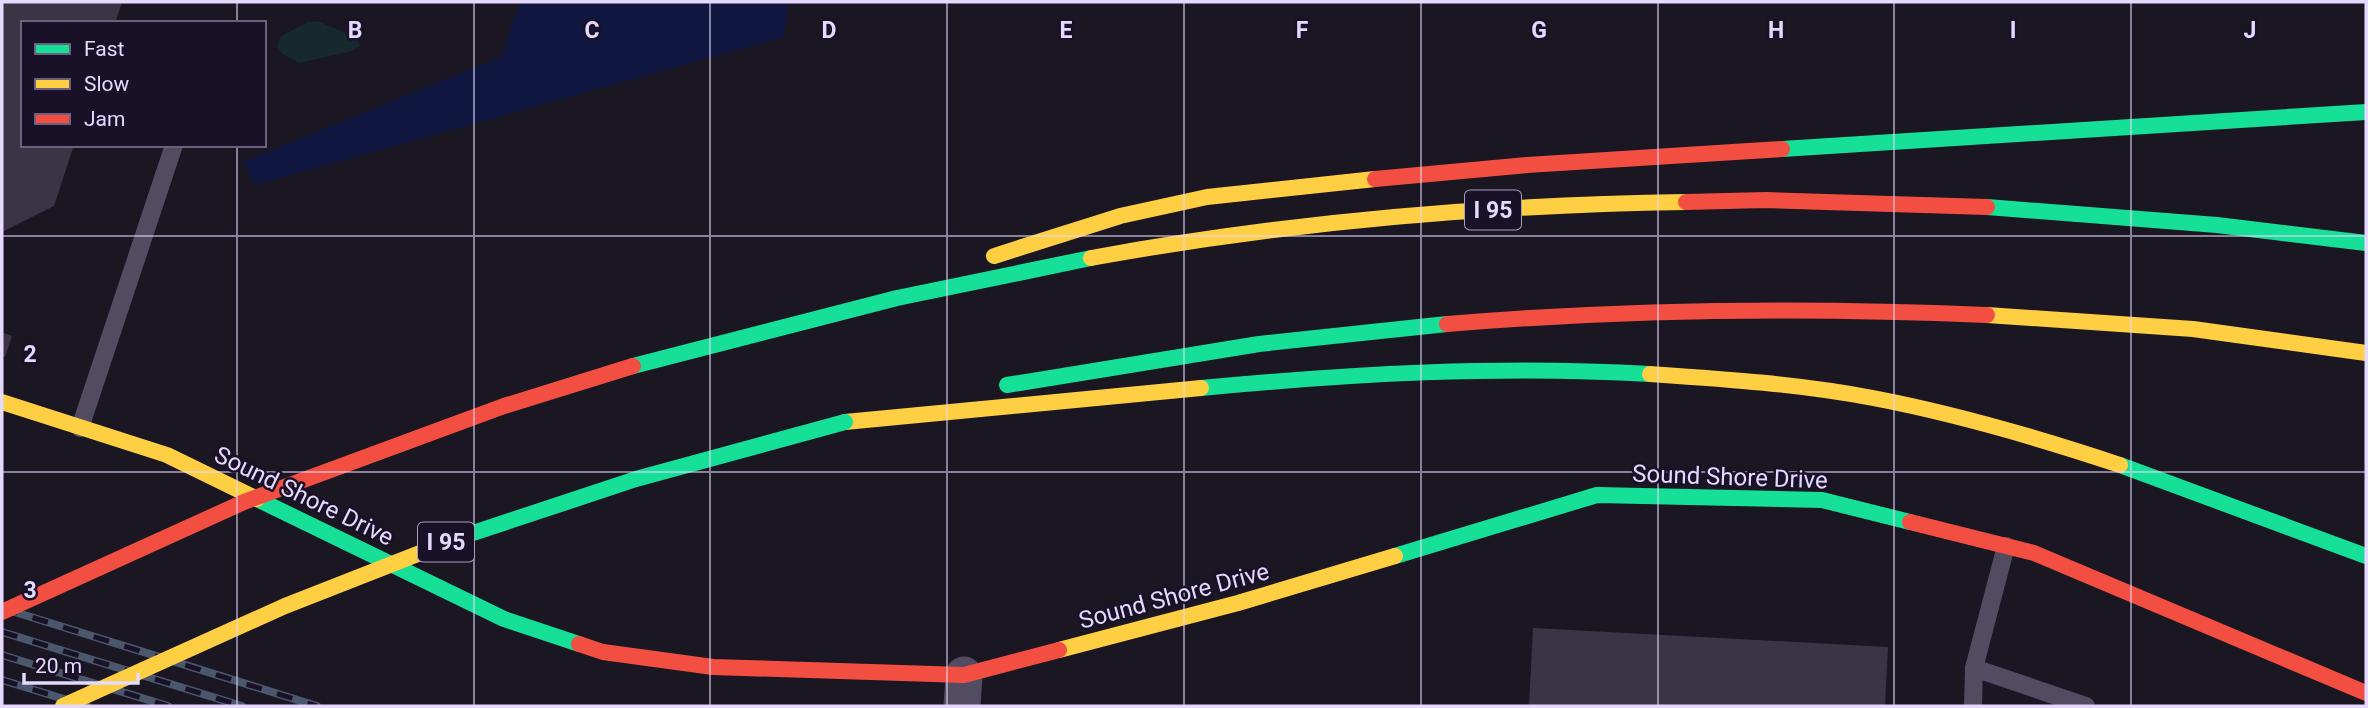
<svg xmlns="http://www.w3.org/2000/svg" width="2368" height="708" viewBox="0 0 2368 708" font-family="Roboto,sans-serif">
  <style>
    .green { fill: #16292e }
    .water { fill: #0f1640 }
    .building { fill: #3a3444 }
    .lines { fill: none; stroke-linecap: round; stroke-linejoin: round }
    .lane { stroke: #514c62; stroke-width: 18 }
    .street { stroke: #514c62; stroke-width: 37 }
    .fast { stroke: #16e098; stroke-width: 16 }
    .slow { stroke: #ffcf43; stroke-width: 16 }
    .jam { stroke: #f24e42; stroke-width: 16 }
    .rail-casing { stroke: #4b576c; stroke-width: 8 }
    .rail { stroke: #191127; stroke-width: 5; stroke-dasharray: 16; stroke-linecap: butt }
    .fast-bridge { stroke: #16e098; stroke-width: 16 }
    .slow-bridge { stroke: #ffcf43; stroke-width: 16 }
    .jam-bridge { stroke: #f24e42; stroke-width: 16 }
    .grid { fill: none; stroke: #e5d9fd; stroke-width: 2; stroke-opacity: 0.55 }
    .labels { text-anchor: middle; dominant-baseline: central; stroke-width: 5; stroke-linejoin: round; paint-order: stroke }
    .shield { fill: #191127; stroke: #a89dbd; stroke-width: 2 }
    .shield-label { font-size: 23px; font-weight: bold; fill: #e5d9fd }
    .street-label { font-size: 24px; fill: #e5d9fd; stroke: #191127 }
    .grid-label { font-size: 23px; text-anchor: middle; font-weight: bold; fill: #e5d9fd; stroke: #191127; stroke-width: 5; stroke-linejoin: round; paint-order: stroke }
  </style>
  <rect width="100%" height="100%" fill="#1a1622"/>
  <path class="green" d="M308,22h12l37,16 3,7 -8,6 -53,12 -17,-9 -5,-8 4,-10z"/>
  <path class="water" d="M520,2h268l-4,35 -529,148 -12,-23 258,-105z"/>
  <path class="building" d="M2,2h120l-7,21h-92v122h51l-20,61 -52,26z
    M2,332l10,4 -7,21 -3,-1z
    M1533,628l355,19 -3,59h-356z"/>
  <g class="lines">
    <path class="lane" d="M80,428l94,-283
      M1974,668l112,38
      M1973,706l1,-38 32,-122"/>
    <path class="street" d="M962,706l2,-31"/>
    <path class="fast" d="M1782,149l584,-37
      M1987,207l230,18 149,18
      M633,366l264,-68 194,-40
      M1007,385l252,-41 188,-20
      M1201,388c148,-14 300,-23 449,-14
      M2120,465l246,91
      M257,499l247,120 75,25
      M1395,556l202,-61 225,5 88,22"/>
    <path class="slow" d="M994,256l126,-40 87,-19 168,-18
      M1091,258c196,-36 396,-53 595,-56
      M1987,315l206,14 173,24
      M1650,374c74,5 150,10 223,24 84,16 166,40 247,67
      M2,402l165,53 90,44
      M845,422l356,-34
      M1059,650l179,-47 157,-47"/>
    <path class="jam" d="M1375,179l152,-14 255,-16
      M1686,202l80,-2 221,7
      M1447,324c180,-15 360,-17 540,-9
      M1910,522l124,31 332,140
      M579,644l24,8 110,15 251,8 95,-25"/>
    <g class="rail-casing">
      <path id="rail" d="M2,608l315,98
        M2,632l240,74
        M2,655l166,51
        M2,680l85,26"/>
    </g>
    <use href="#rail" class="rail"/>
    <path class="fast-bridge" d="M461,537l175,-58 209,-57"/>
    <path class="slow-bridge" d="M63,706l222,-100 176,-69"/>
    <path class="jam-bridge" d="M2,612l242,-110 260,-96 129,-40"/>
  </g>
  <path class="grid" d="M237,2v21M474,2v704M710,2v704M947,2v704M1184,2v704M1421,2v704M1658,2v704M1894,2v704M2131,2v704M237,145v561M2,236h2364M2,472h2364"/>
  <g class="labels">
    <g class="shield">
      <rect x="1465" y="190.5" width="56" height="39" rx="5"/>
      <rect x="418" y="522.5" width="56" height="39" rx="5"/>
    </g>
    <g class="shield-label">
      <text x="1493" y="210">I 95</text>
      <text x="446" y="542">I 95</text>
    </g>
    <g class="street-label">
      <text transform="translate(1730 477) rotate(2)">Sound Shore Drive</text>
      <text transform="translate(304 496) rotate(26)">Sound Shore Drive</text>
      <text transform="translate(1174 596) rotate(-15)">Sound Shore Drive</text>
    </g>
  </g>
  <g class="grid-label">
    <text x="355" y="38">B</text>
    <text x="592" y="38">C</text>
    <text x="829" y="38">D</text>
    <text x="1066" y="38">E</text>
    <text x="1302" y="38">F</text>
    <text x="1539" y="38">G</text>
    <text x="1776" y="38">H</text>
    <text x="2013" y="38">I</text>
    <text x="2250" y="38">J</text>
    <text x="30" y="362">2</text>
    <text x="30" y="598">3</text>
  </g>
  <rect width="2368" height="708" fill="none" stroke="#e5d9fd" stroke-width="7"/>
  <rect x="21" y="21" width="245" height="126" fill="#191127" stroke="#6b617d" stroke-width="2"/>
  <rect x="35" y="44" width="35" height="10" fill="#16e098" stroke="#6b617d" stroke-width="2"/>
  <text x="84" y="56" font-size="21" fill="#e5d9fd">Fast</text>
  <rect x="35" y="79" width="35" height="10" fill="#ffcf43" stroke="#6b617d" stroke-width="2"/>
  <text x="84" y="91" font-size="21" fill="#e5d9fd">Slow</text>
  <rect x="35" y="114" width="35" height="10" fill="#f24e42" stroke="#6b617d" stroke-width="2"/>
  <text x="84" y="126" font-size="21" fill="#e5d9fd">Jam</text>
  <path d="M24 673v10h114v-10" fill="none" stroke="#e5d9fd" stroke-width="3.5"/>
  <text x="35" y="673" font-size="21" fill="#e5d9fd" stroke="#191127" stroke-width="5" paint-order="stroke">20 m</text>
</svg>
